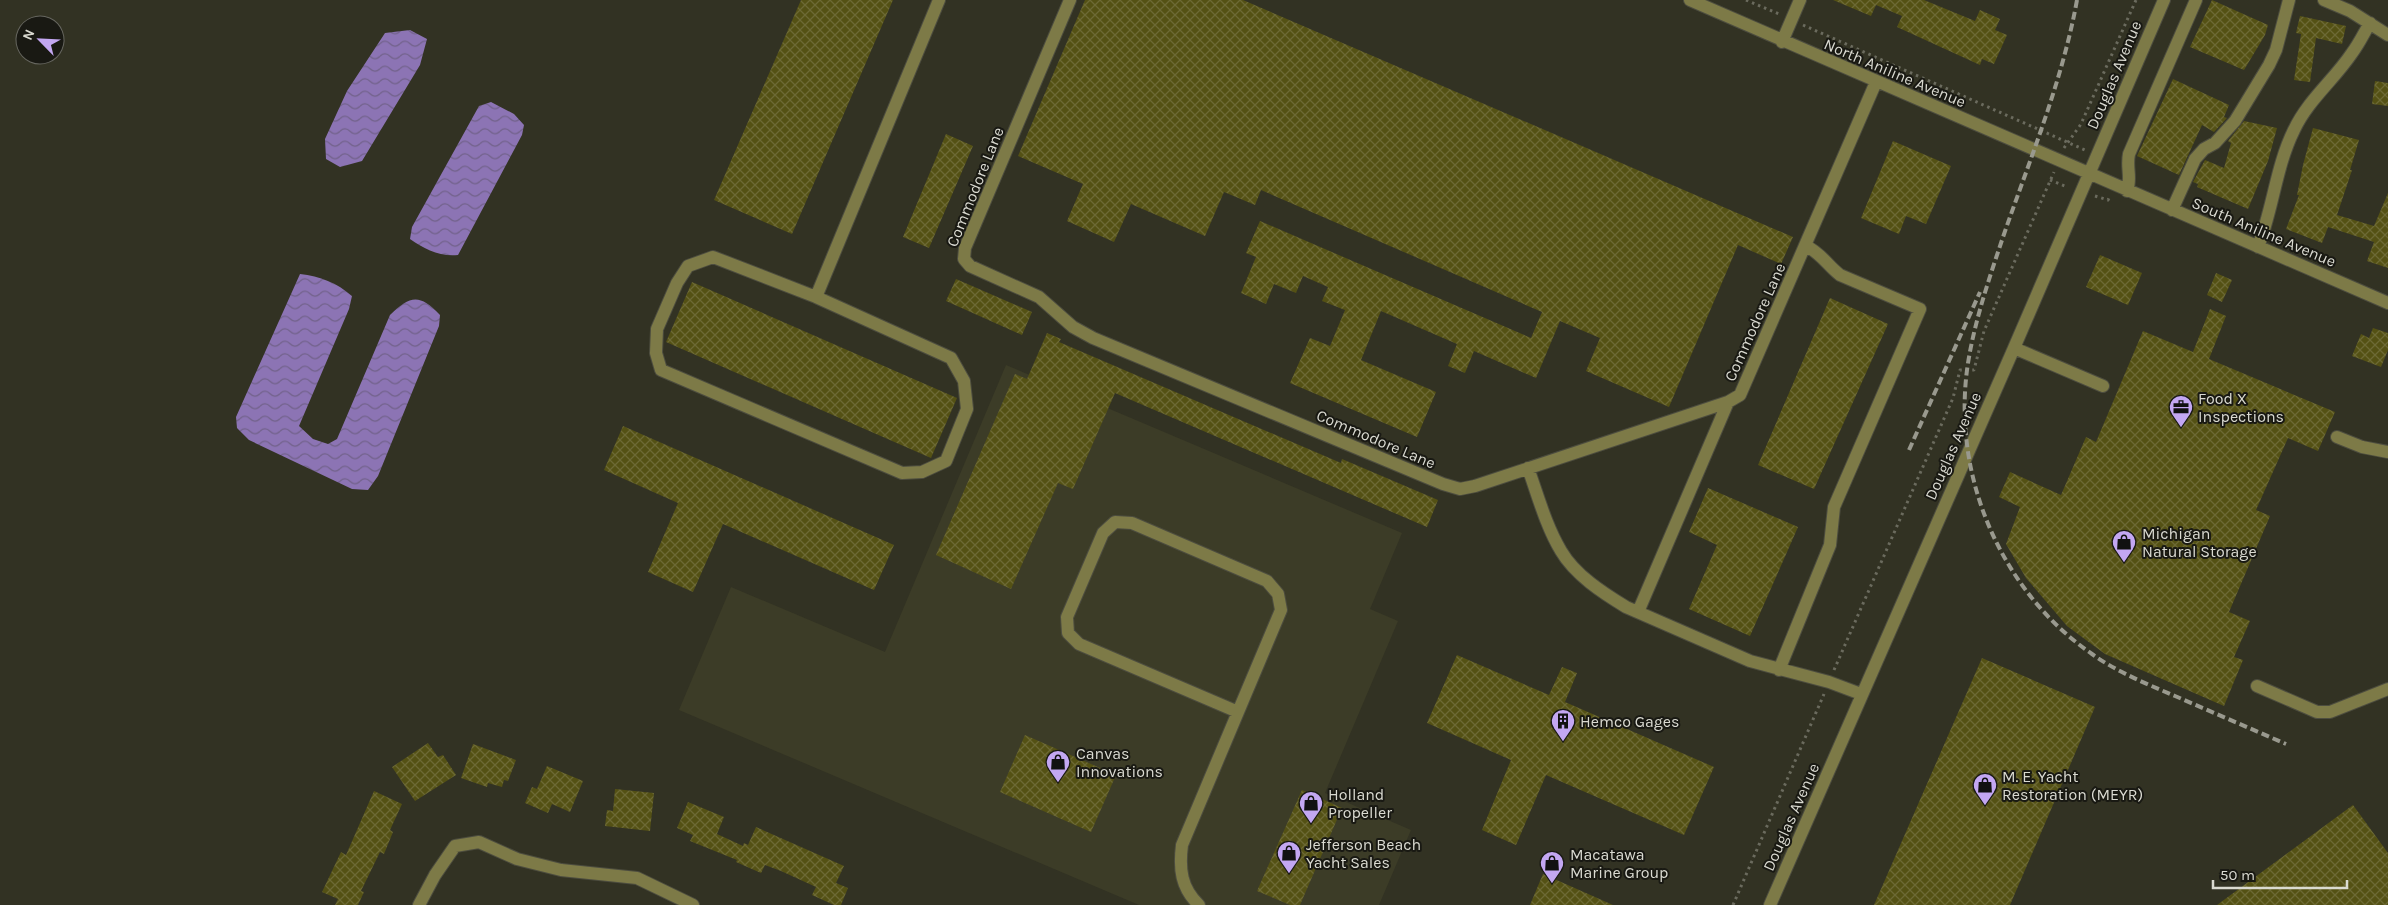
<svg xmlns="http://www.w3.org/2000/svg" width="2388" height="905" viewBox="0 0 2388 905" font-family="Karla,sans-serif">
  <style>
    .built { fill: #3c3c27 }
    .water { fill: url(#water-waves) }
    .building { fill: url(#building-cross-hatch) }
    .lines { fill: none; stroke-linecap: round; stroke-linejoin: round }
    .minor-casing { stroke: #4d4d3f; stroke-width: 14 }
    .path { stroke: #6b6b5e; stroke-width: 3; stroke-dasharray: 2.5 4; stroke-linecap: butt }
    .minor { stroke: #7d7a47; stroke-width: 12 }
    .rail { stroke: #99998e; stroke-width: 4; stroke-dasharray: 8 4; stroke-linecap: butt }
    .labels { text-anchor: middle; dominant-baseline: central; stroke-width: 4; stroke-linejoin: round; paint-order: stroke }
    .street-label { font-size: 16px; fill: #dadad1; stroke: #191913 }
    .poi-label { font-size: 16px; fill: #dadad1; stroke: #191913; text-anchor: start }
  </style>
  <defs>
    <pattern id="water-waves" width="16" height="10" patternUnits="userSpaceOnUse" patternTransform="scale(1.25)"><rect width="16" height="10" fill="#8c74b4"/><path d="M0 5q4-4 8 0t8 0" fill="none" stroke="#72628b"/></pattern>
    <pattern id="building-cross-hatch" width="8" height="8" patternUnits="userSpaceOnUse" patternTransform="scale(1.25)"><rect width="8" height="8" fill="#545114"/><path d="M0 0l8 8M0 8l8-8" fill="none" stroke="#6c6935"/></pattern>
  </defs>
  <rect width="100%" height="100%" fill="#323223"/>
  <path class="built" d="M1006,365l396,168 -32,76 28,12 -73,172 86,37 -32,75h-240l-460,-195 52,-123 154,65z"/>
  <path class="water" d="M410,30l17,9 -7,26 -58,96 -22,6 -14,-8 -1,-20 22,-48 38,-58z
    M491,102l23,12 10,11 -2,10 -64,120c-18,2 -34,-6 -48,-16l2,-12 67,-121z
    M300,274c20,2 37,9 52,22l-3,13 -50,117 14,13 15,5 9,-5 53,-124c20,-19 29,-22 50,0l-1,11 -61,150 -10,14 -16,-1 -103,-49 -12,-12 -1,-11z"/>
  <path class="building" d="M801,0h92l-101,234 -78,-34z
    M1085,0h158l550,237 -12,27 -43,-19 -69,162 -83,-36 14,-33 -40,-17 -24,57 -62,-27 -9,22 -17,-7 9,-22 -76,-33 -20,49 75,32 -19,45 -127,-54 20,-45 20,8 15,-36 -23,-9 6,-14 -25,-11 -7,17 -22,-9 -8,20 -25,-11 15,-36 -10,-4 14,-32 271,117 11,-26 -281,-122 -6,15 -31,-13 -19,44 -74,-32 -17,38 -47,-21 16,-37 -65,-28z
    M1833,0h91l51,21 5,-11 20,9 -5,11 12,5 -13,29 -12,-5 -2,6 -83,-38 5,-11 -26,-11 -5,11z
    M2212,0l56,25 -3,10 -21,35 -54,-23z
    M2300,16l46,10 -4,18 -26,-6 -6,44 -16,-2 7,-46 -5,-1z
    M2173,79l56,26 -5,12 3,1 -13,14 -12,-7 -23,50 -42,-19z
    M2375,81l13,2v23l-16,-2z
    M2244,121l33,7 -9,33 -20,48 -51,-22 1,-3 -5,-2 12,-22 19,8 7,-25 -3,-2z
    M2313,128l46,12 -9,30h2l-15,45 37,11 14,-33v75l-21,-7 7,-19 -46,-15 -6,16 -36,-14 13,-34h-2l6,-30z
    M946,134l27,12 -44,102 -26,-11z
    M1893,141l58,25 -25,58 -20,-8 -7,18 -38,-16z
    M2100,255l42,18 -14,32 -42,-18z
    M2216,273l16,7 -10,22 -15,-7z
    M956,279l76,33 -10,23 -76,-34z
    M692,282l265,116 -26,60 -265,-116z
    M1830,298l58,26 -74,165 -56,-24z
    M2210,309l16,7 -17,43 126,53 -17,39 -30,-13 -32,72 14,6 -41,96 21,9 -16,36 9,3 -19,46 -119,-52 -38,-28 -41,-48 -20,-34 14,-37 -21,-10 11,-25 51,23 25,-58 10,5 47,-111 50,21z
    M2373,328l15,5v17l-7,17 -29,-11 9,-22 8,4z
    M1047,333l14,6 -2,3 282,121 1,-4 96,41 -11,27 -312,-134 -42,96 -15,-6 -47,106 -75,-34 79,-181 12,5z
    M623,426l271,119 -20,45 -151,-66 -30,68 -45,-20 30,-69 -74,-33z
    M1708,488l90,39 -48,109 -61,-27 28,-64 -28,-13z
    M1457,655l92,40 13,-28 15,6 -12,29 149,65 -30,68 -138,-60 -30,70 -34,-15 29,-70 -84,-37z
    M1982,658l113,49 -85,198h-136z
    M1025,735l91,40 -25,57 -91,-40z
    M428,743l10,14 5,-2 13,20 -41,26 -23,-34z
    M473,744l43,16 -8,21 -4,-1 -2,7 -14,-4 -1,4 -26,-9z
    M547,766l36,15 -13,31 -18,-8 -4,9 -23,-10 7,-16 5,2z
    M615,789l39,4 -4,38 -45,-5 2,-16 6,1z
    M1302,790l40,18 -42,97h-10l-33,-14z
    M374,791l28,13 -12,26 3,2 -9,22 -4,-2 -19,39 3,1 -6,13h-23l3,-6 -16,-7 19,-40 5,3z
    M688,802l36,15 -7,17 26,12 1,-3 4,2 8,-18 88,39 -8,17 12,5 -7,17h-7l-22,-10 4,-8 -35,-16 -16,-6 -4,8 -25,-11 1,-2 -47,-19 3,-6 -16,-7z
    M2353,805l35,48v52h-171z
    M1543,874l70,31h-83z"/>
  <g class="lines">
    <g class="minor-casing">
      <path id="minor" d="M1070,0l-105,248 -1,11 6,7 69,31 34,30 20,11 350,146 17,5 15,-3 253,-84 12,-7 136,-313
        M1690,0l698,303
        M2324,0l26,11 38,24
        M1782,42l18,-42
        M2127,191c5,-13 -1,-23 2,-37l67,-154
        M2172,210l23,-51 9,-10 11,-6 20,-22 34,-56 7,-15 13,-50
        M2258,247c15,-38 18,-81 36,-117 14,-30 40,-50 58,-77 7,-9 12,-20 18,-30
        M713,257l103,40 135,61 13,23 3,28 -21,52 -24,11 -20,1 -241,-103 -5,-17 1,-24 20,-46 11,-17z
        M816,297l123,-297
        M2014,348l89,38
        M2337,437l25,10 26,5
        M1528,468c10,28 18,58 33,83 14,24 42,42 65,56l124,54 79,21 32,12
        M1638,612l90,-210
        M1779,670l51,-125 4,-38 86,-198 -80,-34c-13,-10 -19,-22 -34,-29
        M2257,686l60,26h13l58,-23
        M419,905l16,-30 20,-29 24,-4 38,17 44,11 76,8 56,27
        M1199,905c-18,-17 -20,-36 -17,-60l99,-235 -3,-16 -11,-13 -135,-58 -17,-1 -12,11 -36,84 1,16 11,11 159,68
        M1770,905l244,-557 150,-348"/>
    </g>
    <path class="path" d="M1746,0l33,14
      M1803,25l282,125
      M2064,148l17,-24 55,-124
      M2050,180l17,7
      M2095,196l13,4 1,-2
      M1834,670l119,-272 7,-28h14l10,-39 70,-159
      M1733,905l91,-211"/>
    <use href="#minor" class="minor"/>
    <path class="rail" d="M2077,0c-15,83 -48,161 -75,240 -14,42 -29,86 -35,130 -14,109 35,222 125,284 25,18 55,30 83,42 37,16 74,32 111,48
      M1909,450l71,-158"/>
  </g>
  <defs>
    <g id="office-pin" transform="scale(1.25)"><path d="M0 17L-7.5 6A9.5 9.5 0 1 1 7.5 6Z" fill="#c3a7f2" stroke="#191913"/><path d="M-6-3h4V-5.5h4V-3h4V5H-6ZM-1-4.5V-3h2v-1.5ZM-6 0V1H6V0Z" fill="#111"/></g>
    <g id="shop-pin" transform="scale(1.25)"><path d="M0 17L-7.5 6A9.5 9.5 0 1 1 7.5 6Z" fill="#c3a7f2" stroke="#191913"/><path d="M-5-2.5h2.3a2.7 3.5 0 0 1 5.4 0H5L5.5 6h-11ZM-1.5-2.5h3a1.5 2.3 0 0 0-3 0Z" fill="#111"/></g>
    <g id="building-pin" transform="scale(1.25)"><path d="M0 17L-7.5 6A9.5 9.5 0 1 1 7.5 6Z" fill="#c3a7f2" stroke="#191913"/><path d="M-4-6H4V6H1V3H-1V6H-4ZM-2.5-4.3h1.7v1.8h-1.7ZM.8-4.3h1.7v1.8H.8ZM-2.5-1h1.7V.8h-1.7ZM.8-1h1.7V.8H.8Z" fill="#111"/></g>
  </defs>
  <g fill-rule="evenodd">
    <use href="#office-pin" x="2181" y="407"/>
    <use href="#shop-pin" x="2124" y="542"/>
    <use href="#building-pin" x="1563" y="721"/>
    <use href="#shop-pin" x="1058" y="762"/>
    <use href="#shop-pin" x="1985" y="785"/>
    <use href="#shop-pin" x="1311" y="803"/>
    <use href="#shop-pin" x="1289" y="853"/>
    <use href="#shop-pin" x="1552" y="863"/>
  </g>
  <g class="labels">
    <g class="street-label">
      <text transform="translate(1895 73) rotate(23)">North Aniline Avenue</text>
      <text transform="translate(2114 75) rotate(-67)">Douglas Avenue</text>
      <text transform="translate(975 187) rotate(-68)">Commodore Lane</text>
      <text transform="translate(2264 232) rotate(23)">South Aniline Avenue</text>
      <text transform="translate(1755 322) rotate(-66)">Commodore Lane</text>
      <text transform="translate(1376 439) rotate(23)">Commodore Lane</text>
      <text transform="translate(1953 446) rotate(-66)">Douglas Avenue</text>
      <text transform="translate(1791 817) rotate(-66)">Douglas Avenue</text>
    </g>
    <g class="poi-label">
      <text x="2198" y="398">Food X<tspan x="2198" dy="18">Inspections</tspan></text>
      <text x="2142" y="533">Michigan<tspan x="2142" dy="18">Natural Storage</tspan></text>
      <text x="1580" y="721">Hemco Gages</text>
      <text x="1076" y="753">Canvas<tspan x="1076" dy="18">Innovations</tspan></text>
      <text x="2002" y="776">M. E. Yacht<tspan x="2002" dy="18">Restoration (MEYR)</tspan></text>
      <text x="1328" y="794">Holland<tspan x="1328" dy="18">Propeller</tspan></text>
      <text x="1306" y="844">Jefferson Beach<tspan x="1306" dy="18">Yacht Sales</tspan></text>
      <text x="1570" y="854">Macatawa<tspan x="1570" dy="18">Marine Group</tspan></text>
    </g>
  </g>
  <g transform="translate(40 40) rotate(294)"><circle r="24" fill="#191913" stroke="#66665f"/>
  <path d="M0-4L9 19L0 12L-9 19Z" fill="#c3a7f2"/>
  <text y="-8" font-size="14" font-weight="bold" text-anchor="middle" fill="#dadad1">N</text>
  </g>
  <path d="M2213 880v8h134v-8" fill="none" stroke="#dadad1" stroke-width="2.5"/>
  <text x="2220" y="880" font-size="15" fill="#dadad1" stroke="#191913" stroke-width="4" paint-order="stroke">50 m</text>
</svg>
